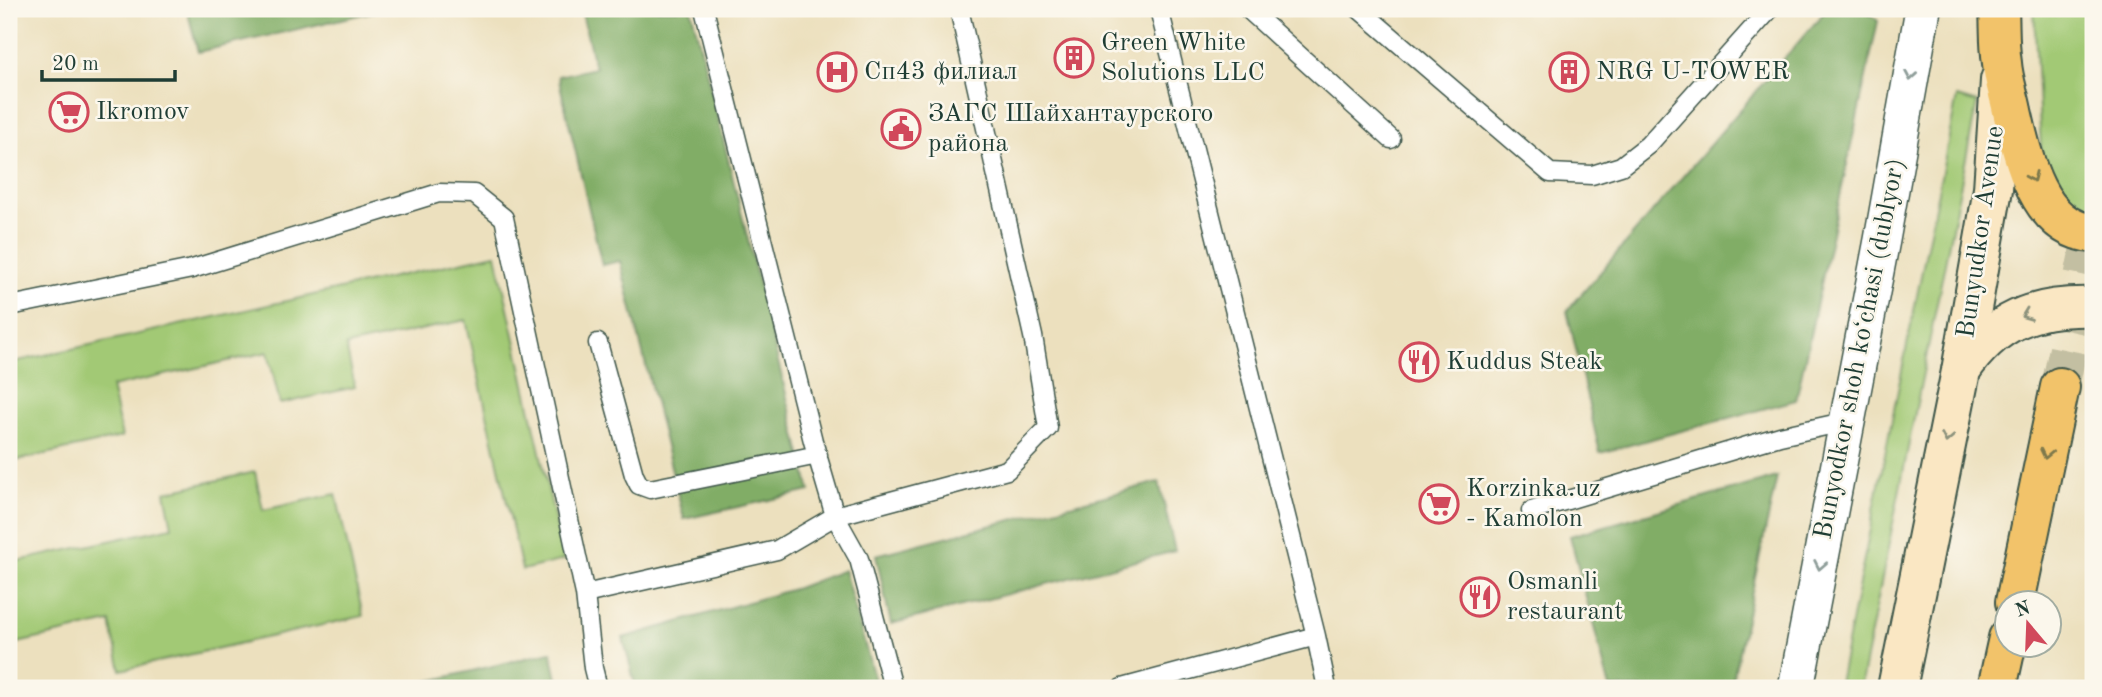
<svg xmlns="http://www.w3.org/2000/svg" width="2102" height="697" viewBox="0 0 2102 697" font-family="'Old Standard TT',serif">
  <style>
    .green { fill: #a2c974; stroke: #608354; stroke-width: 2 }
    .forest { fill: #81ad66; stroke: #50754d; stroke-width: 2 }
    .lines { fill: none; stroke-linecap: round; stroke-linejoin: round }
    .primary-tunnel { stroke: #c3bfa2; stroke-width: 38; stroke-dasharray: 38 19; stroke-linecap: butt }
    .lane-casing { stroke: #3e5549; stroke-width: 21 }
    .street-casing { stroke: #3e5549; stroke-width: 38 }
    .secondary-casing { stroke: #3e5549; stroke-width: 42 }
    .primary-casing { stroke: #3e5549; stroke-width: 42 }
    .lane { stroke: #fff; stroke-width: 18 }
    .street { stroke: #fff; stroke-width: 35 }
    .secondary { stroke: #fae7c3; stroke-width: 38 }
    .primary { stroke: #f2c36a; stroke-width: 38 }
    .oneway { stroke: #8f9e9a }
    .oneway2 { stroke: #7e794c }
    .oneway3 { stroke: #8c927c }
    .labels { text-anchor: middle; dominant-baseline: central; stroke-width: 5; stroke-linejoin: round; paint-order: stroke }
    .poi-label { font-size: 26px; fill: #1f3d34; stroke: #fbf7ec; text-anchor: start }
    .street-label { font-size: 26px; fill: #1f3d34; stroke: #fbf7ec }
  </style>
  <rect width="100%" height="100%" fill="#fbf7ec"/>
  <filter id="ink" filterUnits="userSpaceOnUse"><feTurbulence type="fractalNoise" baseFrequency=".0143" numOctaves="2"/><feDisplacementMap in="SourceGraphic" scale="14" xChannelSelector="R" yChannelSelector="G"/><feConvolveMatrix kernelMatrix="1 2 1 2 8 2 1 2 1" color-interpolation-filters="sRGB"/></filter>
  <filter id="wash" filterUnits="userSpaceOnUse"><feTurbulence type="fractalNoise" baseFrequency=".00686" numOctaves="4" result="noise"/><feDisplacementMap in="SourceGraphic" scale="28" xChannelSelector="R" yChannelSelector="G"/><feGaussianBlur stdDeviation="1.57" result="paint"/><feColorMatrix in="noise" values="0 0 0 0 0 0 0 0 0 0 0 0 0 0 0 0 0 1.4 0 .05"/><feComposite in="paint" operator="in"/></filter>
  <g filter="url(#wash)">
    <rect width="100%" height="100%" fill="#ece0be"/>
    <path class="green" d="M2034,9h59v201l-15,-4 -17,-11 -7,-9 -13,-36z
      M1957,97l20,6 -117,585h-22z
      M496,254l68,306 -42,10 -56,-250 -120,26 9,41 -75,17 -12,-52 -157,35 11,50 -112,25 -1,-99z
      M255,472l8,38 73,-16 27,122 -242,54 -11,-48 -101,23v-82l163,-36 -7,-35z"/>
    <path class="forest" d="M187,9h198l-187,43z
      M581,9h110l119,482 -126,28 -64,-258 -18,4 -44,-189 37,-8z
      M1827,9h36l15,12 -82,379 -196,53 -33,-142z
      M1777,477l-46,211h-121l-40,-152z
      M1159,482l16,69 -284,73 -15,-69z
      M844,570l33,118h-241l-13,-50 174,-50z
      M551,652l8,36h-158z"/>
  </g>
  <g filter="url(#ink)">
    <g class="lines">
      <path class="primary-tunnel" d="M2060,387l33,-157"/>
      <g class="lane-casing">
        <path id="lane" d="M704,9l109,432 22,75 24,43 34,129
          M1159,9l157,627 11,52
          M1248,9l143,130
          M1359,9l191,164 42,2 29,-9 27,-21 122,-136
          M9,303l6,2 177,-36 247,-76 35,1 30,24 81,376
          M598,343l36,132 5,10 11,4 168,-34
          M1531,511l249,-75 68,-15
          M598,688l-5,-20 -8,-74 192,-44 58,-34 172,-46 41,-42 -15,-92 -74,-327
          M1122,688l194,-52"/>
      </g>
      <g class="street-casing">
        <path id="street" d="M1796,688l86,-448 41,-231"/>
      </g>
      <g class="secondary-casing">
        <path id="secondary" d="M1961,370c34,-50 73,-65 132,-63
          M1897,688l64,-317 32,-182 7,-109"/>
      </g>
      <g class="primary-casing">
        <path id="primary" d="M1999,9c1,18 0,36 3,54 1,16 7,32 10,48 10,44 26,119 81,122
          M2015,602l45,-215
          M1997,688l11,-50"/>
      </g>
      <use href="#lane" class="lane"/>
      <use href="#street" class="street"/>
      <use href="#secondary" class="secondary"/>
      <use href="#primary" class="primary"/>
    </g>
    <defs><path id="oneway-chevron" d="M-2-3.5L2.5 0L-2 3.5" fill="none" stroke-width="1.6" stroke-linecap="round" stroke-linejoin="round" transform="scale(1.75)"/></defs>
    <g class="oneway">
      <use href="#oneway-chevron" transform="translate(1911 76) rotate(100)"/>
      <use href="#oneway-chevron" transform="translate(1820 565) rotate(101)"/>
    </g>
    <g class="oneway2">
      <use href="#oneway-chevron" transform="translate(2032 177) rotate(66)"/>
      <use href="#oneway-chevron" transform="translate(2046 454) rotate(102)"/>
    </g>
    <g class="oneway3">
      <use href="#oneway-chevron" transform="translate(2026 315) rotate(159)"/>
      <use href="#oneway-chevron" transform="translate(1947 438) rotate(101)"/>
    </g>
  </g>
  <defs>
    <g id="building-ring" transform="scale(2.0125)"><circle r="9.5" fill="#fbf7ec" stroke="#d1495b" stroke-width="1.5"/><path d="M-4-6H4V6H1V3H-1V6H-4ZM-2.5-4.3h1.7v1.8h-1.7ZM.8-4.3h1.7v1.8H.8ZM-2.5-1h1.7V.8h-1.7ZM.8-1h1.7V.8H.8Z" fill="#d1495b"/></g>
    <g id="hospital-ring" transform="scale(2.0125)"><circle r="9.5" fill="#fbf7ec" stroke="#d1495b" stroke-width="1.5"/><path d="M-5-5h3v3.5h4V-5h3V5h-3V1.5h-4V5h-3Z" fill="#d1495b"/></g>
    <g id="supermarket-ring" transform="scale(2.0125)"><circle r="9.5" fill="#fbf7ec" stroke="#d1495b" stroke-width="1.5"/><path d="M-6-5.5h2.5l.6 2H6L4.5 2H-2.5L-4.4-4H-6ZM-1.5 3.2a1.3 1.3 0 1 0 .1 0ZM3 3.2a1.3 1.3 0 1 0 .1 0Z" fill="#d1495b"/></g>
    <g id="civic-ring" transform="scale(2.0125)"><circle r="9.5" fill="#fbf7ec" stroke="#d1495b" stroke-width="1.5"/><path d="M-.6-6.5H3V-4.5H.6V-3L4-1V1h2V6H-6V1h2V-1L-.6-3ZM-1.2 2.5V6h2.4V2.5Z" fill="#d1495b"/></g>
    <g id="restaurant-ring" transform="scale(2.0125)"><circle r="9.5" fill="#fbf7ec" stroke="#d1495b" stroke-width="1.5"/><path d="M-5-6h1v4h1v-4h1v4h1v-4h1v5L-1.5 .5V6h-2V.5L-5-1ZM5-6V6H3V1.5H1.5Q1.5-4 5-6Z" fill="#d1495b"/></g>
  </defs>
  <g fill-rule="evenodd">
    <use href="#building-ring" x="1074" y="58"/>
    <use href="#hospital-ring" x="837" y="72"/>
    <use href="#building-ring" x="1569" y="72"/>
    <use href="#supermarket-ring" x="69" y="112"/>
    <use href="#civic-ring" x="901" y="129"/>
    <use href="#restaurant-ring" x="1419" y="362"/>
    <use href="#supermarket-ring" x="1439" y="504"/>
    <use href="#restaurant-ring" x="1480" y="597"/>
  </g>
  <g class="labels">
    <g class="poi-label">
      <text x="1101" y="43">Green White<tspan x="1101" dy="30">Solutions LLC</tspan></text>
      <text x="864" y="72">Сп43 филиал</text>
      <text x="1596" y="72">NRG U-TOWER</text>
      <text x="96" y="112">Ikromov</text>
      <text x="928" y="114">ЗАГС Шайхантаурского<tspan x="928" dy="30">района</tspan></text>
      <text x="1446" y="362">Kuddus Steak</text>
      <text x="1466" y="489">Korzinka.uz<tspan x="1466" dy="30">- Kamolon</tspan></text>
      <text x="1507" y="582">Osmanli<tspan x="1507" dy="30">restaurant</tspan></text>
    </g>
    <g class="street-label">
      <text transform="translate(1981 232) rotate(-82)">Bunyudkor Avenue</text>
      <text transform="translate(1860 349) rotate(-79)">Bunyodkor shoh koʻchasi (dublyor)</text>
    </g>
  </g>
  <rect width="2102" height="697" fill="none" stroke="#fbf7ec" stroke-width="35"/>
  <g transform="translate(2028 624) rotate(341)"><circle r="33" fill="#fbf7ec" stroke="#a3ada2" stroke-width="2"/>
  <path d="M0-5L12 26L0 18L-12 26Z" fill="#d1495b"/>
  <text y="-10" font-size="19" font-weight="bold" text-anchor="middle" fill="#1f3d34">N</text>
  </g>
  <path d="M42 70v10h133v-10" fill="none" stroke="#1f3d34" stroke-width="3.5"/>
  <text x="52" y="70" font-size="21" fill="#1f3d34" stroke="#fbf7ec" stroke-width="5" paint-order="stroke">20 m</text>
</svg>
